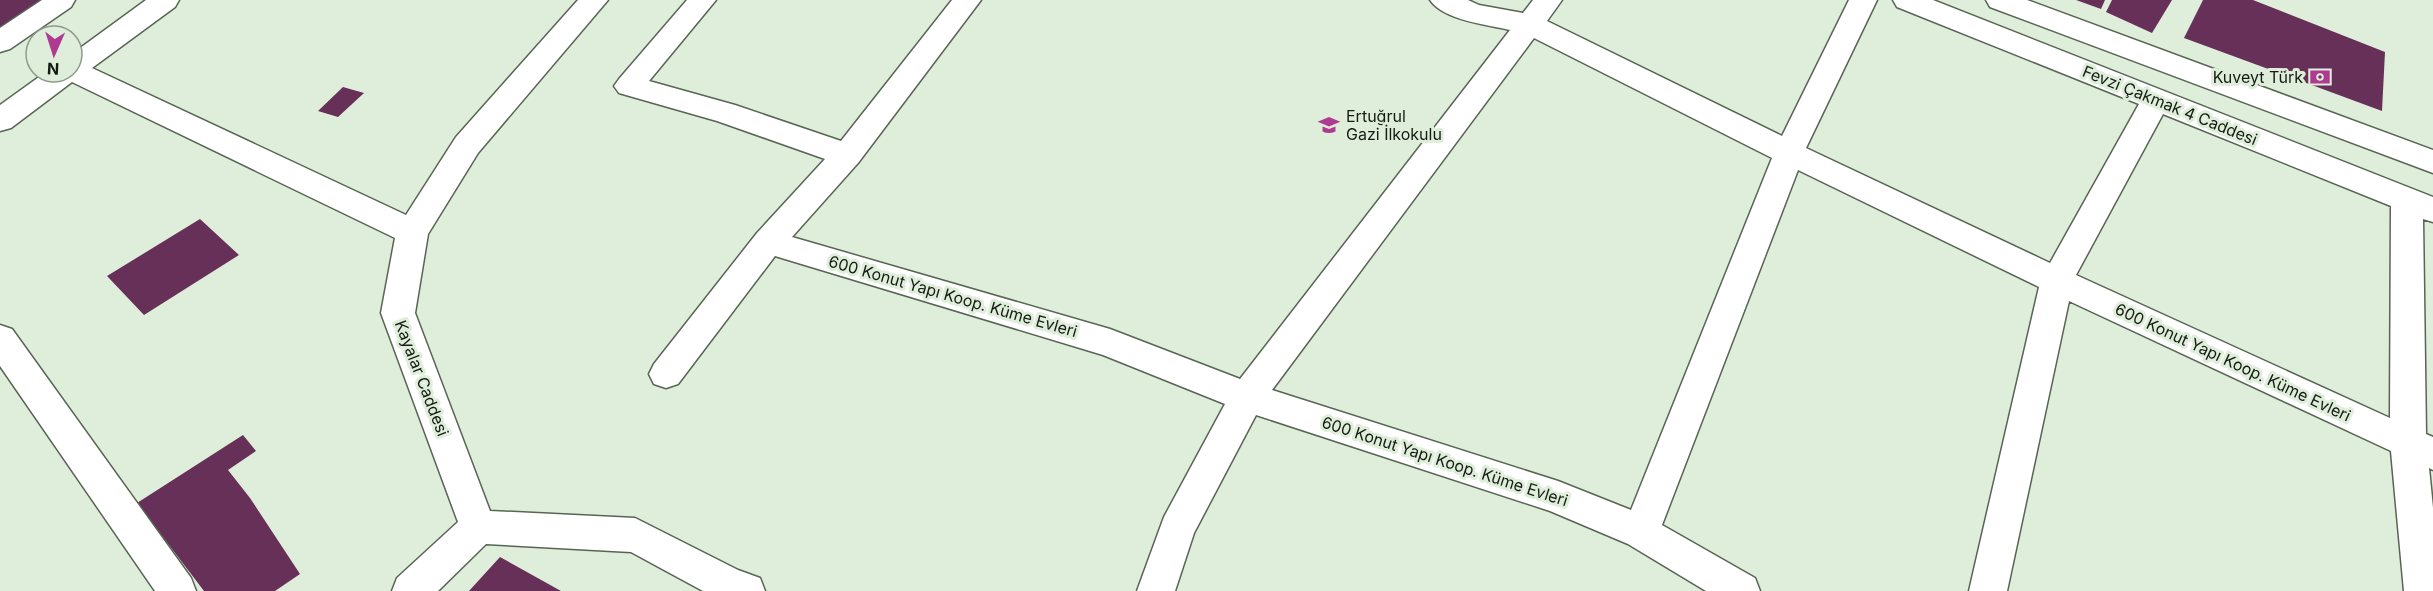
<svg xmlns="http://www.w3.org/2000/svg" width="2433" height="591" viewBox="0 0 2433 591" font-family="Inter,sans-serif">
  <style>
    .building { fill: #673058 }
    .lines { fill: none; stroke-linecap: round; stroke-linejoin: round }
    .minor-casing { stroke: #586554; stroke-width: 3 }
    .minor { fill: #fff; fill-rule: evenodd }
    .labels { text-anchor: middle; dominant-baseline: central; stroke-width: 6; stroke-linejoin: round; paint-order: stroke }
    .poi-label { font-size: 16px; fill: #151b14; stroke: #dfeeda; text-anchor: end }
    .street-label { font-size: 16px; fill: #151b14; stroke: #dfeeda }
  </style>
  <rect width="100%" height="100%" fill="#dfeeda"/>
  <path class="building" d="M0,0h41l-41,30z
    M2076,0h29l-4,9z
    M2112,0h60l-20,33 -46,-21z
    M2203,0h50l132,52 -3,59 -198,-73z
    M343,87l21,6 -26,24 -20,-6z
    M200,219l39,36 -95,60 -37,-39z
    M243,435l13,16 -28,19 22,28 50,76 -25,17h-71l-67,-88z
    M500,557l61,34h-92z"/>
  <g class="lines">
    <g class="minor-casing">
      <path id="minor" d="M42,0h33l-4,7 -61,42 -10,3v-24z
        M146,0h33l-4,7 -83,61 314,147 50,-78 122,-137h30l-130,153 -50,81 -13,79 75,198 145,7 103,52 22,8 5,13h-62l-72,-39 -145,-8 -48,47h-46l5,-13 61,-56 -77,-209 14,-75 -323,-156 -61,46 -11,3v-26l46,-33h26v-18z
        M687,0h29l-67,81 86,24 106,36 111,-141h29l-123,163 -66,74 318,92 130,50 270,-349c-22,-5 -67,-10 -80,-30h38l11,5 44,8 10,-13h29l-15,21 235,115 67,-136h28l-71,148 244,115 89,-159 -242,-97 -4,-7h40l500,197v25l-10,-3 3,215 7,3v33l-4,-2 4,40v83h-29l-13,-140 -322,-150 -62,290h-38l70,-304 -241,-117 -136,355 93,53 5,13h-54l-78,-47 -78,-33 -294,-96 -62,118 -19,58h-38l27,-74 61,-113 -122,-49 -328,-99 -97,128 -12,4 -12,-4 -5,-10 5,-10 103,-131 68,-74 -108,-38 -98,-28 -5,-7 5,-7zM1534,38l238,120 -141,352 -73,-29 -286,-91zM2163,114l228,92 -1,212 -314,-143z
        M1986,0h41l406,150v23l-443,-166z
        M0,325l12,4 179,249 5,13h-41l-155,-225z"/>
    </g>
    <use href="#minor" class="minor"/>
  </g>
  <defs>
    <g id="bank-bare" transform="scale(1.62)"><path d="M-6-4H6V4H-6ZM0-2.3a2.3 2.3 0 1 0 0 4.6a2.3 2.3 0 1 0 0-4.6Z" fill="#af3a92" stroke="#dfeeda" stroke-width="2.5" paint-order="stroke"/></g>
    <g id="school-bare" transform="scale(1.62)"><path d="M0-5L7-2L0 1L-7-2ZM-4 1L0 2.5L4 1V4Q0 6-4 4Z" fill="#af3a92" stroke="#dfeeda" stroke-width="2.5" paint-order="stroke"/></g>
  </defs>
  <g fill-rule="evenodd">
    <use href="#bank-bare" x="2320" y="77"/>
    <use href="#school-bare" x="1329" y="125"/>
  </g>
  <g class="labels">
    <g class="poi-label">
      <text x="2303" y="77">Kuveyt Türk</text>
      <text x="1346" y="116" text-anchor="start">Ertuğrul<tspan x="1346" dy="18">Gazi İlkokulu</tspan></text>
    </g>
    <g class="street-label">
      <text transform="translate(2170 105) rotate(22)">Fevzi Çakmak 4 Caddesi</text>
      <text transform="translate(953 296) rotate(16)">600 Konut Yapı Koop. Küme Evleri</text>
      <text transform="translate(2233 362) rotate(25)">600 Konut Yapı Koop. Küme Evleri</text>
      <text transform="translate(422 378) rotate(69)">Kayalar Caddesi</text>
      <text transform="translate(1445 461) rotate(18)">600 Konut Yapı Koop. Küme Evleri</text>
    </g>
  </g>
  <g transform="translate(54 54) rotate(183)"><circle r="28" fill="#dfeeda" stroke="#8e9a8b" stroke-width="1.5"/>
  <path d="M0-4.5L10 22L0 15L-10 22Z" fill="#af3a92"/>
  <text y="-9" font-size="16" font-weight="bold" text-anchor="middle" fill="#151b14">N</text>
  </g>
</svg>
